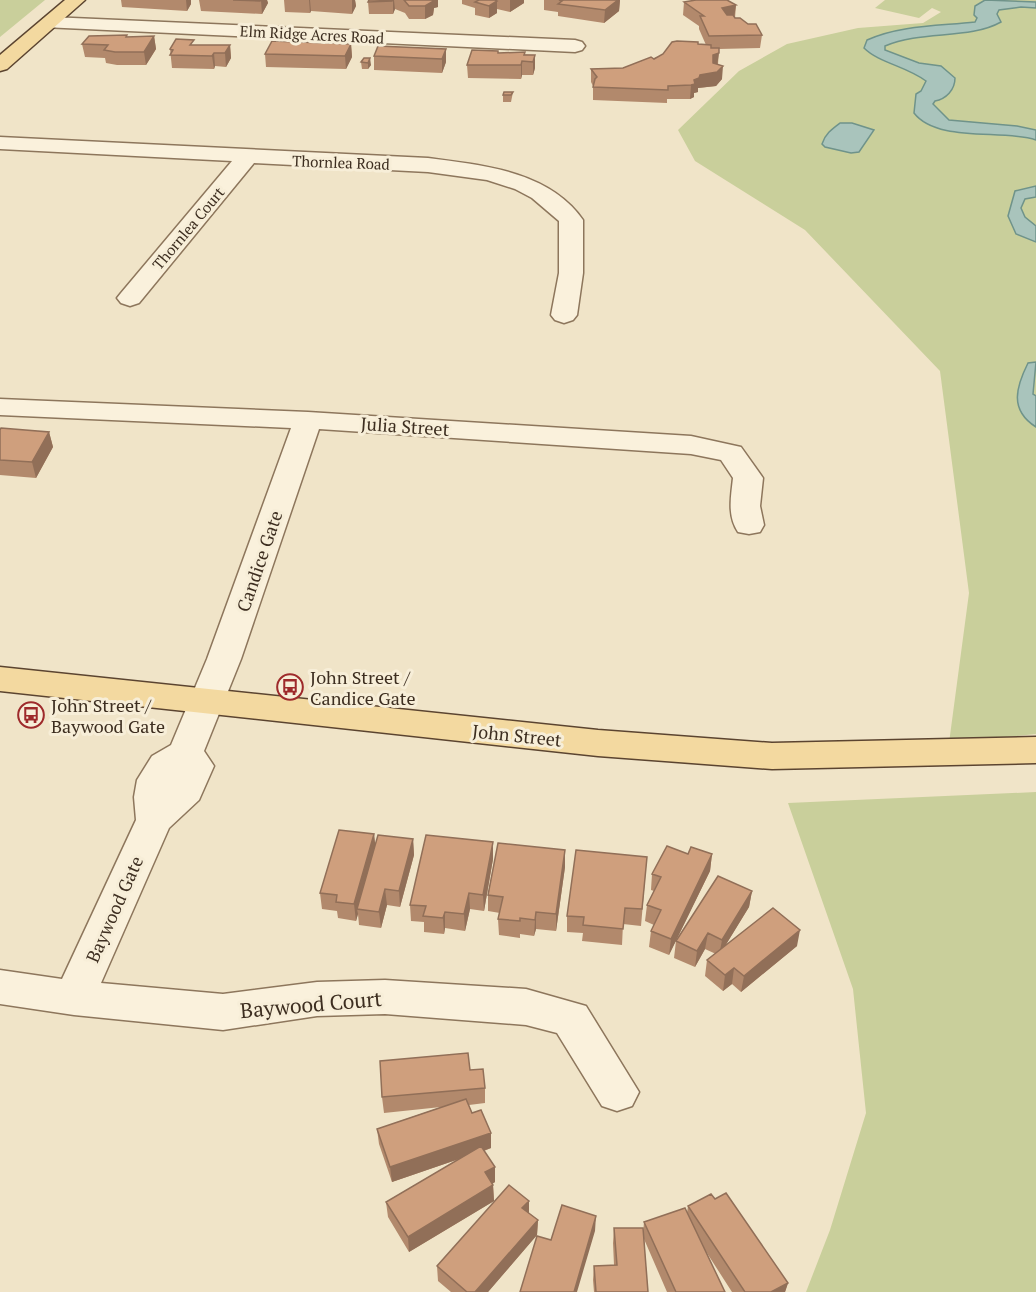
<svg xmlns="http://www.w3.org/2000/svg" width="1036" height="1292" viewBox="0 0 1036 1292" font-family="'PT Serif',serif">
  <style>
    .green { fill: #c9cf9b }
    .water { fill: #a9c4bc; stroke: #6f938a; stroke-width: 1.5 }
    .lines { fill: none; stroke-linecap: round; stroke-linejoin: round }
    .minor-casing { stroke: #8d765c; stroke-width: 3 }
    .major-casing { stroke: #5b4430; stroke-width: 3 }
    .minor { fill: #faf1dc; fill-rule: evenodd }
    .major { fill: #f3d9a0; fill-rule: evenodd }
    .wall { fill: #b2896c }
    .shaded-wall { fill: #916f58 }
    .building { fill: #cf9f7d; stroke: #916f58; stroke-width: 1.5 }
    .labels { text-anchor: middle; dominant-baseline: central; stroke-width: 6; stroke-linejoin: round; paint-order: stroke }
    .far-street-label { font-size: 15px; fill: #3d2e20; stroke: #f7eed8 }
    .street-label { font-size: 18px; fill: #3d2e20; stroke: #f7eed8 }
    .poi-label { font-size: 18px; fill: #3d2e20; stroke: #f7eed8; text-anchor: start }
    .near-street-label { font-size: 21px; fill: #3d2e20; stroke: #f7eed8 }
  </style>
  <rect width="100%" height="100%" fill="#f0e4c8"/>
  <path class="green" d="M0,0h45l-45,37z
    M885,0h151v734l-87,9 20,-150 -29,-222 -135,-141 -110,-69 -17,-31 61,-59 48,-27 71,-16 65,-5 18,-11 -9,-4 -13,10 -44,-10z
    M1036,792v500h-230l24,-62 36,-117 -13,-124 -65,-186z"/>
  <path class="water" d="M985,0l51,2v6l-15,-1 -22,3 -2,4 4,8c-32,18 -79,8 -116,24v4l34,13 22,3 14,12c0,12 -9,21 -20,23l-2,3 16,16 68,6 19,4v10c-33,-11 -99,3 -122,-27l2,-19 5,-3 5,-10c-20,-15 -47,-18 -62,-33l3,-8c33,-15 72,-14 108,-18l2,-4 -3,-3 1,-9z
    M840,123h12l22,7 -15,22 -8,1 -26,-6 -3,-3c3,-10 10,-15 18,-21z
    M1036,186v11l-11,2 -4,9 4,9 11,9v16l-20,-8 -8,-18 7,-25z
    M1036,362l-3,32 3,2v31c-27,-17 -20,-40 -8,-64z"/>
  <g class="lines">
    <g class="minor-casing">
      <path id="minor" d="M50,17l525,23 7,2 3,4 -3,4 -7,2 -532,-25 -2,-4 2,-4z
        M0,137l428,21c54,7 121,13 155,62v53l-6,42 -4,5 -9,3 -9,-3 -4,-5 8,-42v-52l-27,-23 -17,-9 -28,-9 -59,-8 -174,-9 -115,140 -9,3 -9,-3 -4,-5 4,-5 111,-132 -232,-12z
        M0,399l308,13 383,24 50,11 22,31 -3,28 4,19 -4,7 -11,2 -11,-2c-11,-17 -7,-35 -5,-54l-12,-18 -30,-6 -372,-25 -78,230 -37,92 10,15 -15,34 -30,28 -68,155 122,11 94,-12 68,-2 141,9 60,17 53,86 -7,14 -15,5 -15,-5 -45,-73 -31,-8 -141,-11 -68,2 -94,14 -149,-15 -74,-11v-34l62,9 74,-159 -2,-23 3,-17 15,-24 19,-11 36,-86 84,-231 -291,-13z"/>
    </g>
    <g class="major-casing">
      <path id="major" d="M65,0h20l-78,69 -7,2v-16z
        M0,667l598,63 174,13 264,-6v26l-264,6 -174,-13 -598,-65z"/>
    </g>
    <use href="#minor" class="minor"/>
    <use href="#major" class="major"/>
  </g>
  <path class="wall" d="M121,0h70v4l-4,7 -65,-4z
    M199,0h68l1,3 -6,11 -61,-3z
    M284,0h71l1,6 -4,8 -41,-3 -1,2 -25,-1z
    M369,0h69v7l-4,1 -1,7 -8,4h-16l-4,-6 -10,-4 -2,5h-24l-1,-12z
    M462,0h62v3l-14,9 -13,-3v4l-8,5 -14,-3v-7l-13,-4z
    M544,0h76l-1,11 -15,12 -46,-7v-4l-14,-2z
    M684,2l52,3 -1,13 27,17 -2,13 -41,1 -1,15 4,15 -6,7 -18,2v4l-4,1v4l-4,2h-23v4l-74,-3v-14l-2,-4v-13l32,-1 75,-24 8,1 -7,-16v-3l-16,-11z
    M154,36l2,13 -10,16h-29l-11,-2 -1,-5 -20,-1 -3,-13 45,-7z
    M351,44l1,13 -6,12 -80,-2 -1,-13z
    M195,45h35l1,13 -5,9 -11,-1 -1,3 -42,-1 -2,-19z
    M446,49v13l-4,11 -68,-3v-14z
    M498,53l37,2v13l-2,7h-11l-1,4 -53,-1 -1,-13z
    M364,58l7,7 -3,4h-6l-1,-7z
    M513,92l-2,10h-8v-7z
    M0,430l49,2 4,15 -17,31 -36,-3z
    M374,834l1,12 38,-7 1,16 -14,52 -13,-2 -6,23 -22,-3 -1,-11 -2,7 -18,-3 -1,-7 -15,-2 -2,-16z
    M565,850v17l-9,64 -20,-2 -2,7 -14,-2v4l-21,-3 -1,-16 2,-6 -12,-2v-16z
    M688,854h24l-2,17 -41,84 -20,-8 2,-16 3,-6 -9,-4 2,-16 7,-14 -3,-1 1,-16z
    M647,857l-6,69 -18,-2 -1,21 -40,-4 1,-8 -16,-1v-16z
    M493,859l-9,52 -14,-2 -5,22 -20,-3 -1,6 -20,-2v-10l-13,-1 -1,-16z
    M752,891l-3,16 -24,39h72l-56,46 -9,-8 -9,7 -18,-15 2,-16 9,-6 -11,-5 -10,18 -21,-9 2,-17z
    M470,1070l15,18v15l-16,2 3,8 19,20v15l-7,3 11,16v15l-3,2 1,1 1,16 -85,51 -21,-35 -2,-15 73,-43 -67,23 -13,-38 -2,-15 64,-22 -57,6 -2,-16z
    M715,1199l73,84 -3,9h-53l-27,-42 20,42h-58l-23,-53 4,53h-54l-1,-12 1,-14 20,-1 -1,-22 1,-15 29,6 1,-12 43,-9 1,-7z
    M529,1213l9,7 -1,15 -49,57h-37l-13,-11 -1,-15z"/>
  <path class="shaded-wall" d="M186,0h5v4l-4,7z
    M261,0h6l1,3 -6,11z
    M309,0h1l1,11 -1,2z
    M352,0h3l1,6 -4,8z
    M393,0h1l1,9 -2,5z
    M429,0h9v7l-4,1 -1,7 -8,4v-13z
    M510,0h14v3l-14,9z
    M618,0h2l-1,11 -15,12 1,-13z
    M497,1v12l-8,5v-12z
    M736,5l-2,13 -13,3 1,-13z
    M154,36l2,13 -10,16 -2,-13z
    M351,44l1,13 -6,12 -1,-13z
    M230,45l1,13 -5,9 -1,-14z
    M446,49v13l-4,11v-14z
    M214,53l1,13 -1,3 -2,-13z
    M719,53l-2,13 -5,2 1,-13z
    M535,55v13l-2,7v-13z
    M370,58l1,7 -3,4v-6z
    M522,61v14l-1,4v-14z
    M723,66l-1,13 -6,7 -18,2v4l-4,1v4l-4,2 1,-14 3,-5 6,-5z
    M49,432l4,15 -17,31 -4,-16z
    M374,834l2,17 -19,58 1,5 -2,7 -2,-17z
    M413,839l1,16 -14,52 -1,-16z
    M493,842v17l-9,52 -1,-16z
    M565,850v17l-9,64v-17z
    M712,854l-2,17 -41,84 2,-16z
    M385,889l2,16 -6,23 -2,-16z
    M752,891l-3,16 -30,49 3,-16z
    M469,893l1,16 -5,22 -1,-17z
    M445,912v16l-1,6 -1,-16z
    M536,912v17l-2,7 1,-16z
    M800,930l-3,16 -56,46 3,-16z
    M708,933l-3,16 -10,18 2,-16z
    M734,968l-2,16 -9,7 2,-16z
    M491,1133v15l-99,34 -2,-15z
    M495,1167v15l-10,6v-16z
    M493,1185l1,16 -85,51 -1,-15z
    M529,1201v15l-7,-8z
    M596,1216l-1,15 -18,61h-3z
    M538,1220l-1,15 -49,57h-13z
    M788,1283l-3,9h-14z"/>
  <path class="building" d="M233,0h28l-1,1z
    M369,0h24l-1,1 -24,1z
    M404,0h29l-1,2 -7,4h-16z
    M479,0h16l2,1 -8,5 -14,-4z
    M559,0h59l-13,10 -47,-6 4,-3z
    M696,0h31l9,5 -14,3 5,7h6l2,3h5l8,6h8l6,11 -53,1 -9,-20h4l-20,-14z
    M127,35l-1,2 28,-1 -10,16h-29l-11,-2 4,-5 -26,-1 7,-8z
    M176,39l18,1 -4,5h40l-5,8h-11l-2,3 -42,-1 3,-5 -3,-1z
    M272,41l79,3 -6,12 -80,-2z
    M677,41l21,1v2l13,1v3h8v5l-6,2v8l10,3 -6,6 -17,3 -1,3 -5,2 1,4 -4,1 -23,1v4l-75,-3 2,-8 2,-2 -6,-8 32,-1 28,-11 3,2 9,-5 9,-12z
    M378,46l68,3 -4,10 -68,-3z
    M472,50l26,1v2l27,-1 -1,3h11l-2,7 -11,-1 -1,4h-54z
    M364,58h6l-2,5 -7,-1z
    M504,92h9l-2,3h-8z
    M1,428l48,4 -17,30 -32,-2v-30z
    M339,830l35,4 -20,70 -18,-2 1,-7 -17,-2z
    M378,835l35,4 -14,52 -14,-2 -6,23 -22,-3z
    M426,835l67,7 -10,53 -14,-2 -5,21 -19,-2 -2,6 -20,-2 3,-10 -16,-1z
    M498,843l67,7 -9,64 -20,-2 -1,8 -15,-2v3l-22,-2 5,-22 -15,-2z
    M667,846l21,8 3,-7 21,7 -41,85 -20,-8 10,-21 -14,-5 14,-28 -9,-3z
    M576,850l71,7 -5,52 -17,-1 -2,21 -40,-4 1,-8 -17,-1z
    M718,876l34,15 -30,49 -14,-7 -11,18 -21,-10z
    M773,908l27,22 -56,46 -10,-8 -9,7 -18,-15z
    M468,1053l2,17 13,-1 2,19 -103,9 -2,-36z
    M466,1099l6,14 9,-3 10,23 -101,34 -13,-38z
    M481,1146l14,21 -10,5 8,13 -85,52 -22,-35z
    M509,1185l20,16 -7,7 16,12 -63,72h-8l-30,-26z
    M726,1193l62,90 -17,9h-26l-57,-86 23,-12 4,5z
    M562,1205l34,11 -22,76h-54l17,-56 14,4z
    M685,1208l40,84h-49l-32,-70z
    M614,1228h29l5,64h-52l-2,-26 23,-1z"/>
  <defs>
    <g id="bus-ring" transform="scale(1.35)"><circle r="9.5" fill="#f7eed8" stroke="#9e2a2b" stroke-width="1.5"/><path d="M-5-6H5V4H4V6H2V4H-2V6H-4V4H-5ZM-3.5-4V0h7V-4ZM-3.5 1.2v1.5H-2V1.2ZM2 1.2v1.5H3.5V1.2Z" fill="#9e2a2b"/></g>
  </defs>
  <g fill-rule="evenodd">
    <use href="#bus-ring" x="290" y="687"/>
    <use href="#bus-ring" x="31" y="715"/>
  </g>
  <g class="labels">
    <g class="far-street-label">
      <text transform="translate(312 34) rotate(3)">Elm Ridge Acres Road</text>
      <text transform="translate(341 162) rotate(2)">Thornlea Road</text>
      <text transform="translate(188 228) rotate(-50)">Thornlea Court</text>
    </g>
    <g class="street-label">
      <text transform="translate(405 426) rotate(4)">Julia Street</text>
      <text transform="translate(259 561) rotate(-71)">Candice Gate</text>
      <text transform="translate(517 735) rotate(6)">John Street</text>
      <text transform="translate(114 909) rotate(-66)">Baywood Gate</text>
    </g>
    <g class="poi-label">
      <text x="310" y="677">John Street /<tspan x="310" dy="21">Candice Gate</tspan></text>
      <text x="51" y="705">John Street /<tspan x="51" dy="21">Baywood Gate</tspan></text>
    </g>
    <g class="near-street-label">
      <text transform="translate(311 1004) rotate(-5)">Baywood Court</text>
    </g>
  </g>
</svg>
